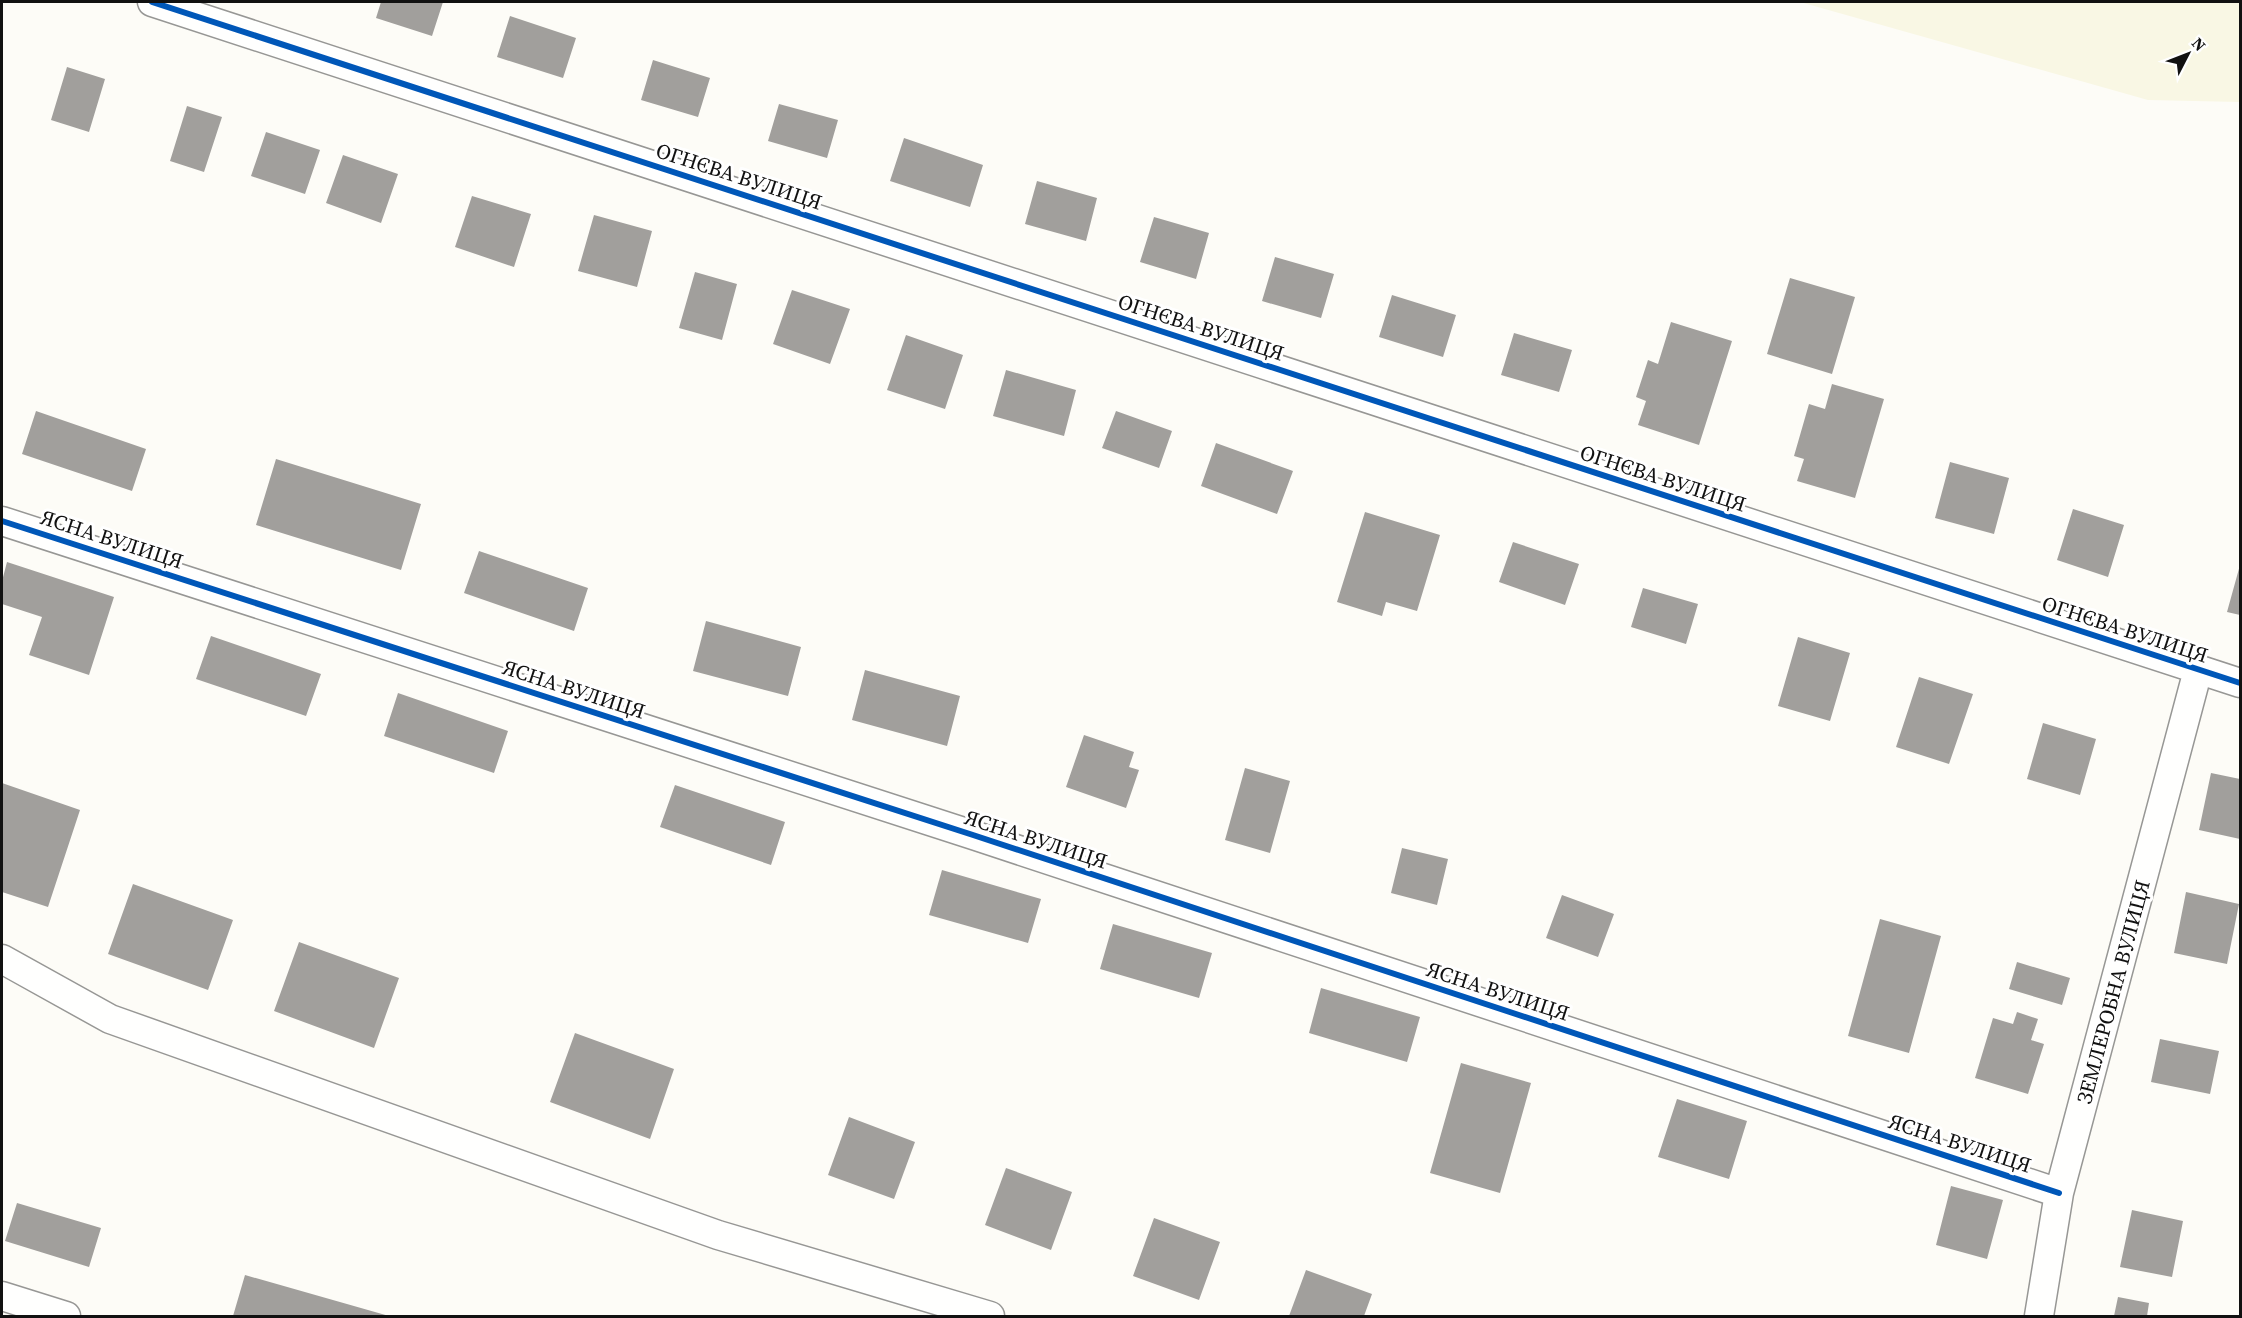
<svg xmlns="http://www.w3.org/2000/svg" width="2242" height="1318" viewBox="0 0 2242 1318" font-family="'Source Serif 4',serif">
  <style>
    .farmland { fill: #f9f7e4 }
    .building { fill: #a19f9c }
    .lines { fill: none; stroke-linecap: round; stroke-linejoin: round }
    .street-casing { stroke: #979795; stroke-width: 31 }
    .street { stroke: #fffffe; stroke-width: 28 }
    .cycleway-casing { stroke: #fff; stroke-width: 10 }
    .cycleway { stroke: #0057b8; stroke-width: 6 }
    .labels { text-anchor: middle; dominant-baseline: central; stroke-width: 6; stroke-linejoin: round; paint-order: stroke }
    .street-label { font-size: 21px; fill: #111; stroke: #fff }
  </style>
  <rect width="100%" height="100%" fill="#fdfcf7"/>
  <path class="farmland" d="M1800,2h440v100l-92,-2z"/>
  <path class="building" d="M381,2h62l-11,34 -56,-18z
    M510,16l66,22 -13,40 -66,-21z
    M653,60l57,18 -12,39 -57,-17z
    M67,67l38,12 -16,53 -38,-12z
    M779,104l59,16 -11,38 -59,-17z
    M187,106l35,11 -18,55 -34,-11z
    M266,132l54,18 -15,44 -54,-18z
    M904,138l79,27 -13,42 -80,-26z
    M343,155l55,19 -17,49 -55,-20z
    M1037,181l60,17 -11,43 -61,-17z
    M472,196l59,18 -17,53 -59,-20z
    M594,215l58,16 -15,56 -59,-16z
    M1154,217l55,16 -13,46 -56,-17z
    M1275,257l59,17 -13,44 -59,-17z
    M695,272l42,12 -15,56 -43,-12z
    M1790,278l65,19 -23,77 -65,-20z
    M792,290l58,19 -20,55 -57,-20z
    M1392,295l64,20 -13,42 -64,-20z
    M1671,322l61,19 -33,104 -61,-20 8,-24 -10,-4 12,-37 10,4z
    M1514,333l58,17 -13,42 -58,-17z
    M906,335l57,20 -18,54 -58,-19z
    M1006,370l70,20 -12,46 -71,-20z
    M1832,384l52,15 -29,99 -58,-17 7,-22 -10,-3 15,-52 16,5z
    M36,411l110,38 -14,42 -110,-37z
    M1116,411l56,20 -13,37 -57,-20z
    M1216,443l77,28 -16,43 -76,-28z
    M276,459l145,45 -20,66 -145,-45z
    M1950,462l59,16 -15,56 -59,-16z
    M2073,509l51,16 -16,52 -51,-17z
    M1365,512l75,23 -23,76 -31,-9 -4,14 -45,-14z
    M1513,542l66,22 -14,41 -66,-23z
    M479,551l109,37 -14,43 -110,-38z
    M7,562l107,35 -25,78 -60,-20 13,-38 -40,-13v-23z
    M2240,565v50l-13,-3z
    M1643,588l55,16 -12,40 -55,-17z
    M706,621l95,26 -13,49 -95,-25z
    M211,636l110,38 -15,42 -110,-37z
    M1798,637l52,16 -20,68 -52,-15z
    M865,670l95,26 -13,50 -95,-26z
    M1919,677l54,17 -24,70 -53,-17z
    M398,693l110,38 -14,42 -110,-37z
    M2043,723l53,16 -16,56 -53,-16z
    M1084,735l50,17 -5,15 10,3 -13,38 -60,-21z
    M1245,768l45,13 -20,72 -45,-13z
    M2211,773l29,6v60l-41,-9z
    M2,783l78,27 -32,97 -46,-15z
    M675,785l110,37 -14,43 -111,-38z
    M1402,848l46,11 -11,46 -46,-12z
    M942,870l99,29 -13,44 -99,-28z
    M133,884l100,36 -25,70 -100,-36z
    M2186,892l53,12 -12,60 -53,-11z
    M1562,895l52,19 -16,43 -52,-19z
    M1880,919l61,17 -32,117 -61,-17z
    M1113,924l99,29 -13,45 -99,-29z
    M299,942l100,36 -25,70 -100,-37z
    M2017,962l53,16 -8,27 -53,-16z
    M1321,988l99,29 -13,45 -98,-29z
    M2017,1012l21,7 -7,21 13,4 -16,50 -53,-16 18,-60 20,6z
    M575,1033l99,36 -24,70 -100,-37z
    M2160,1039l59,12 -9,43 -59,-12z
    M1461,1063l70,20 -31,110 -70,-20z
    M1677,1099l70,22 -18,58 -71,-22z
    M849,1117l66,25 -21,57 -66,-24z
    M1006,1168l66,24 -21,58 -66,-25z
    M1951,1186l52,14 -16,59 -51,-14z
    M17,1203l84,25 -12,39 -84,-26z
    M2132,1210l51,11 -11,56 -52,-10z
    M1154,1218l66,24 -21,58 -66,-24z
    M1306,1270l66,24 -8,22h-75z
    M245,1275l144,41h-156z
    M2118,1297l31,6 -2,13h-33z"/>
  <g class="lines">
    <g class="street-casing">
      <path id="street" d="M152,2l2088,681
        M2,521l971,314 1086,358
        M2,959l108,60 608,216 272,81
        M2,1296l64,20
        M2039,1316l20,-123 139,-523"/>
    </g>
    <use href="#street" class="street"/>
    <g class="cycleway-casing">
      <path id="cycleway" d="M152,2l2088,681
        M2,521l971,314 1086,358"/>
    </g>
    <use href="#cycleway" class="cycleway"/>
  </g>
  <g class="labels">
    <g class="street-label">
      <text transform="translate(739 176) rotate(18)">ОГНЄВА ВУЛИЦЯ</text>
      <text transform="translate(1201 327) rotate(18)">ОГНЄВА ВУЛИЦЯ</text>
      <text transform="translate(1663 478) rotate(18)">ОГНЄВА ВУЛИЦЯ</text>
      <text transform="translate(112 539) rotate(18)">ЯСНА ВУЛИЦЯ</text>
      <text transform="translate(2125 629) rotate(18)">ОГНЄВА ВУЛИЦЯ</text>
      <text transform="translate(574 689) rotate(18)">ЯСНА ВУЛИЦЯ</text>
      <text transform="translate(1036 839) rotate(18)">ЯСНА ВУЛИЦЯ</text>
      <text transform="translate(1498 991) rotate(18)">ЯСНА ВУЛИЦЯ</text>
      <text transform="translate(2113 992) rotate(-75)">ЗЕМЛЕРОБНА ВУЛИЦЯ</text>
      <text transform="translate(1960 1143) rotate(18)">ЯСНА ВУЛИЦЯ</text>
    </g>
  </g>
  <rect width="2242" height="1318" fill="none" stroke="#111111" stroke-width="6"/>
  <g transform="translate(2188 54) rotate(48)" stroke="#ffffff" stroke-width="4.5" paint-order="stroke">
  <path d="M0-4.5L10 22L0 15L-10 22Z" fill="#111111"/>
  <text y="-9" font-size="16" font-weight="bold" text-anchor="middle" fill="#111111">N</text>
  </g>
</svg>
